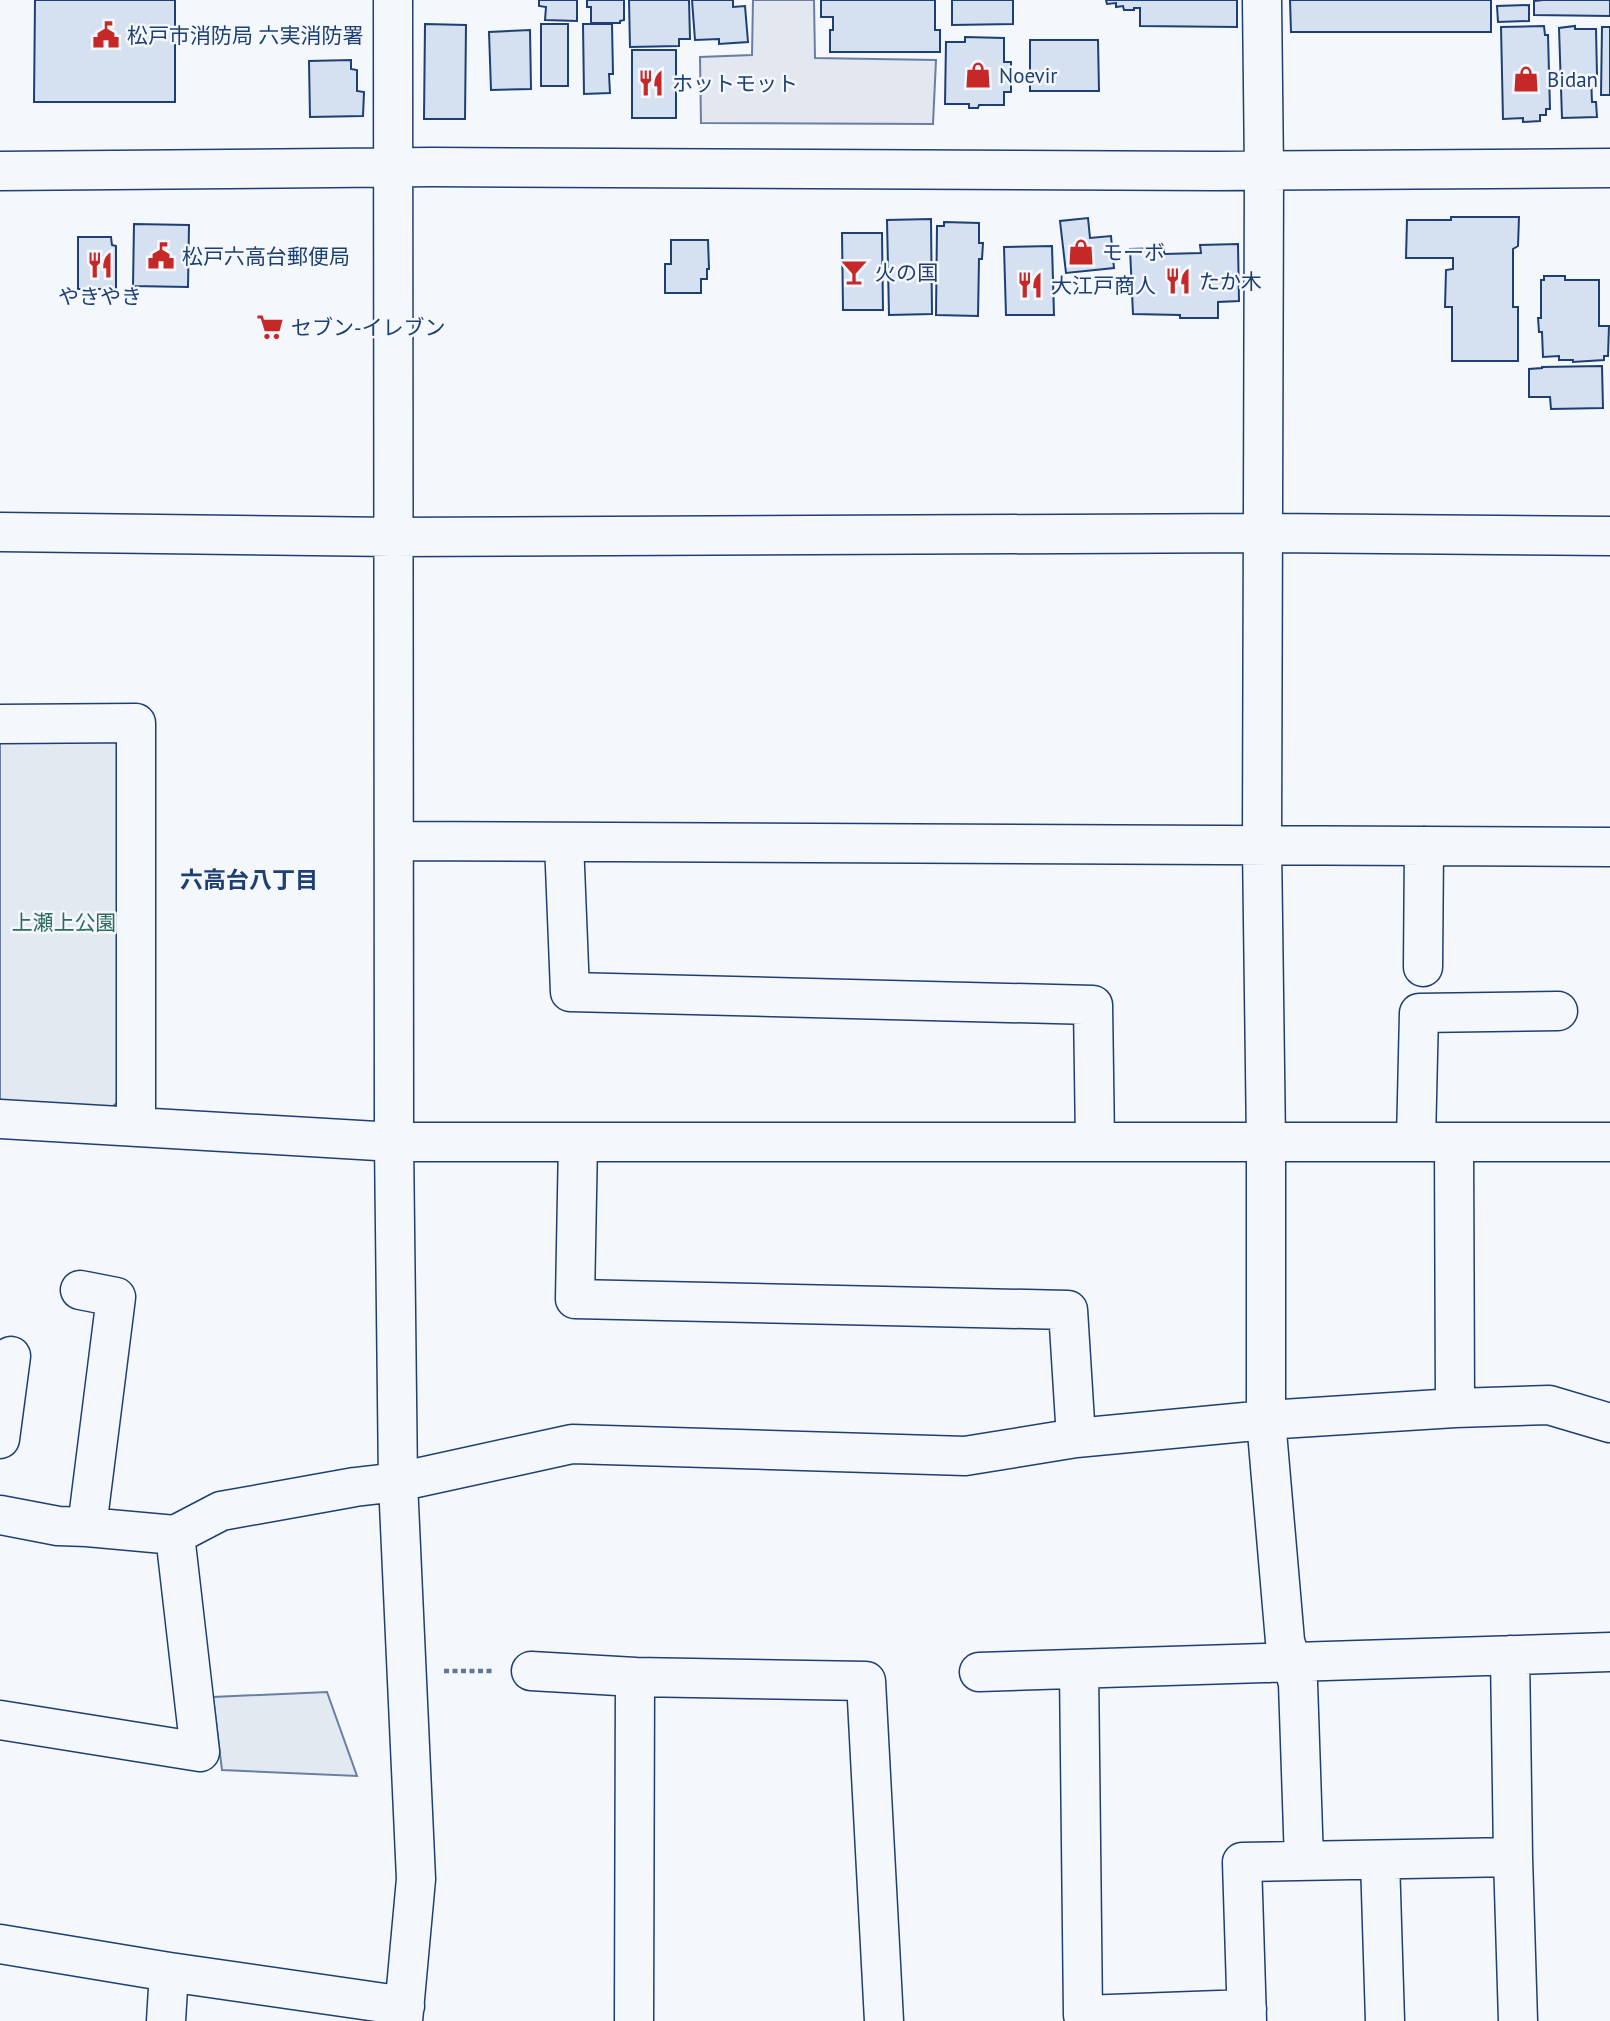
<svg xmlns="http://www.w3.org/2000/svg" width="1610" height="2021" viewBox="0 0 1610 2021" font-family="'PT Sans','Noto Sans JP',sans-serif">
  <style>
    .green { fill: #e3e9f0; stroke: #687fa3; stroke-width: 2 }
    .parking { fill: #e3e8f0; stroke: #687fa3; stroke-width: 2 }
    .building { fill: #d5e0f0; stroke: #1d3f73; stroke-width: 2 }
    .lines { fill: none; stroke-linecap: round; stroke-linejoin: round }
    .minor-casing { stroke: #1d3f73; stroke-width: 41 }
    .path { stroke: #5e769c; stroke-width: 4.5; stroke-dasharray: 5 3.5; stroke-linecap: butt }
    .minor { stroke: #f4f7fb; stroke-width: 38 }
    .labels { text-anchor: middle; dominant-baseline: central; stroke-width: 5; stroke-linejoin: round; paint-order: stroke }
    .poi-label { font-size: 21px; fill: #1d3f73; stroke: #f4f7fb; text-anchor: start }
    .park-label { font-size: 21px; fill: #2c6c60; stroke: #f4f7fb }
    .neighbourhood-label { font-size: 23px; font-weight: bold; fill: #1d3f73; stroke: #f4f7fb }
  </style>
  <rect width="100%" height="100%" fill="#f4f7fb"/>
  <path class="green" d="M112,731l16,19 1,343 -21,17 -108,-7v-368z
    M327,1692l30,84 -135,-6 -9,-73z"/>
  <path class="parking" d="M753,0h61l1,58 121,2 -3,64 -232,-1 -1,-66 52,-2z"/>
  <path class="building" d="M35,0h140v102h-141z
    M539,0h38v21l-32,-1 1,-13 -7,-1z
    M587,0h37v20l-4,1v2h-29v-16h-4z
    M629,0h60l1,39h-11v7l-49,1z
    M692,0h41v7l12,-1 3,36 -29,2v-5l-24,1z
    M821,0h114v30h5v22h-110v-22h3v-13h-12z
    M952,0h61v24l-61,1z
    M1106,0h131v27l-97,-1v-18h-6v2h-10l-1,-4 -7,1v-4l-9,1z
    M1290,0h201v32h-200z
    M1543,0h67v16l-76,-1v-14z
    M1529,5v16l-31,1 -1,-16z
    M425,24l41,1 -1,94h-41z
    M541,24h27v62h-27z
    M583,24h29l1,50h-4l1,19 -26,1z
    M1544,26l1,9h3l2,74h-4v6h-6v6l-17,1v-4l-20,1 -2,-92z
    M1575,26v3h21l1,46 -6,1 1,26h4l1,15 -35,1 -3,-90z
    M1602,27h8v68h-9z
    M530,30l1,59 -40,1 -2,-58z
    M965,37l39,1v24h7v30h-7v13h-25l-1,3h-9v-4h-24l1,-62h19z
    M1030,40h68l1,51h-69z
    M632,50h44v68h-44z
    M351,60v9l6,1v21l7,1 -1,24 -53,1 -1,-56z
    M1451,217h68l-1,29 -5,3v58h5v54h-66v-54h-7l1,-37 7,-1v-11h-47l1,-38h44z
    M1088,218l2,20 21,-2 3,32 -48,5 -6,-52z
    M931,219l1,95 -43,1 -2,-95z
    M944,222l35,1v20h4l-1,16h-3l-1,57 -42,-1 1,-89h7z
    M134,224l55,1 -1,62 -55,-1z
    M842,233h40l1,77h-40z
    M78,237h33l1,8 4,1v43h-38z
    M671,240h37l1,29h-2v10h-6v14h-36v-29h6z
    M1238,244l1,57 -21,1v16h-38v-3l-47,-1 -3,-65 34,-1v6l37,-1 -1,-8z
    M1052,246l2,69h-48l-2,-68z
    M1544,276h21v4h34v46h10l-1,30h-4v4l-31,2v-2h-14v-4l-16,1 -1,-25h-3l-1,-14h3v-38h3z
    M1602,366l1,42 -52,1 -1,-12h-21v-28l13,-1v-1z"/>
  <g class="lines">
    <g class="minor-casing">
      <path id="minor" d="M393,0l1,1142 4,340 18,397 -13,142
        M1262,0l2,171 -2,675 4,296v278l19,221 13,42 6,178
        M0,171l432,-4 783,4 395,-3
        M0,532l392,5 870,-4 348,3
        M0,724l136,-1v404
        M395,841l1215,6
        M564,842l6,150 523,13 2,137
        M1423,967l1,-121
        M0,1119l394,23h1216
        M1416,1141l3,-128 139,-2
        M578,1142l-3,157 493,11 8,128
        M1454,1142l1,266
        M80,1290l36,7 -29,230
        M0,1439l11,-83
        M0,1515l58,11 29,1 88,8 46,-24 134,-24 43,-5 174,-38 393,12 111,-18 190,-18 189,-12 94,-3 61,18
        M1510,1655l3,202 5,164
        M1079,1669l4,346 164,-6
        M531,1671l104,6
        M979,1672l631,-20
        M0,1720l200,32 -25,-217
        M1380,1860l5,161
        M0,1944l169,28 236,34
        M166,2021l3,-49
        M634,2021l1,-344 231,4 18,340
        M1247,2021l-5,-159 271,-5"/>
    </g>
    <path class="path" d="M444,1671h51"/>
    <use href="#minor" class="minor"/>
  </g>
  <defs>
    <g id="civic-bare" transform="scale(2.1)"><path d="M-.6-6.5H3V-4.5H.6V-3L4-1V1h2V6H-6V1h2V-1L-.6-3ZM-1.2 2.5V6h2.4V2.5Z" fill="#c62828" stroke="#f4f7fb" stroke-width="2.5" paint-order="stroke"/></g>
    <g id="shop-bare" transform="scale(2.1)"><path d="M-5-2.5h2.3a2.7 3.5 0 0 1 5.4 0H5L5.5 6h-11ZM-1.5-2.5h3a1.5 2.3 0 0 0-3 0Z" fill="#c62828" stroke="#f4f7fb" stroke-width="2.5" paint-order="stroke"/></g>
    <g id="restaurant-bare" transform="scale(2.1)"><path d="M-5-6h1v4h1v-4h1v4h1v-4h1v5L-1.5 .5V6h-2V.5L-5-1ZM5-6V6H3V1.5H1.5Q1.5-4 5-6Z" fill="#c62828" stroke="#f4f7fb" stroke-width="2.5" paint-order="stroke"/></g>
    <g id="bar-bare" transform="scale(2.1)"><path d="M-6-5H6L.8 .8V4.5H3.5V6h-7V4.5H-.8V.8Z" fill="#c62828" stroke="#f4f7fb" stroke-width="2.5" paint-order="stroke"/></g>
    <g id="supermarket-bare" transform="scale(2.1)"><path d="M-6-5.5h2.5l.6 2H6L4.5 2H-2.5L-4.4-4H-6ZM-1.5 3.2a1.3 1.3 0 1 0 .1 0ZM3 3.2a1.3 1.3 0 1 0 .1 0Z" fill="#c62828" stroke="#f4f7fb" stroke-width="2.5" paint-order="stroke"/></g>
  </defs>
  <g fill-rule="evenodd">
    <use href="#civic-bare" x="106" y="35"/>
    <use href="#shop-bare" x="978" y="75"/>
    <use href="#shop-bare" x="1526" y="79"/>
    <use href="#restaurant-bare" x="651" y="83"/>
    <use href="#shop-bare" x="1081" y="252"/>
    <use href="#civic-bare" x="161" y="256"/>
    <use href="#restaurant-bare" x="100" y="265"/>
    <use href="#bar-bare" x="854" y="272"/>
    <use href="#restaurant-bare" x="1178" y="281"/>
    <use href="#restaurant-bare" x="1030" y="285"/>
    <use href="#supermarket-bare" x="270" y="327"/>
  </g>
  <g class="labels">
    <g class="poi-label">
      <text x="127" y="35">松戸市消防局 六実消防署</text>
      <text x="999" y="75">Noevir</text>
      <text x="1547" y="79">Bidan</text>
      <text x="672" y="83">ホットモット</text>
      <text x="1102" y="252">モーボ</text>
      <text x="182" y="256">松戸六高台郵便局</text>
      <text x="875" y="272">火の国</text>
      <text x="1199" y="281">たか木</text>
      <text x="1051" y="285">大江戸商人</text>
      <text x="100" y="296" text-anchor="middle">やきやき</text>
      <text x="291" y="327">セブン-イレブン</text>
    </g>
    <g class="park-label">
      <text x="64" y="922">上瀬上公園</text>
    </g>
    <g class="neighbourhood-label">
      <text x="249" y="879">六高台八丁目</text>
    </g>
  </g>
</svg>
